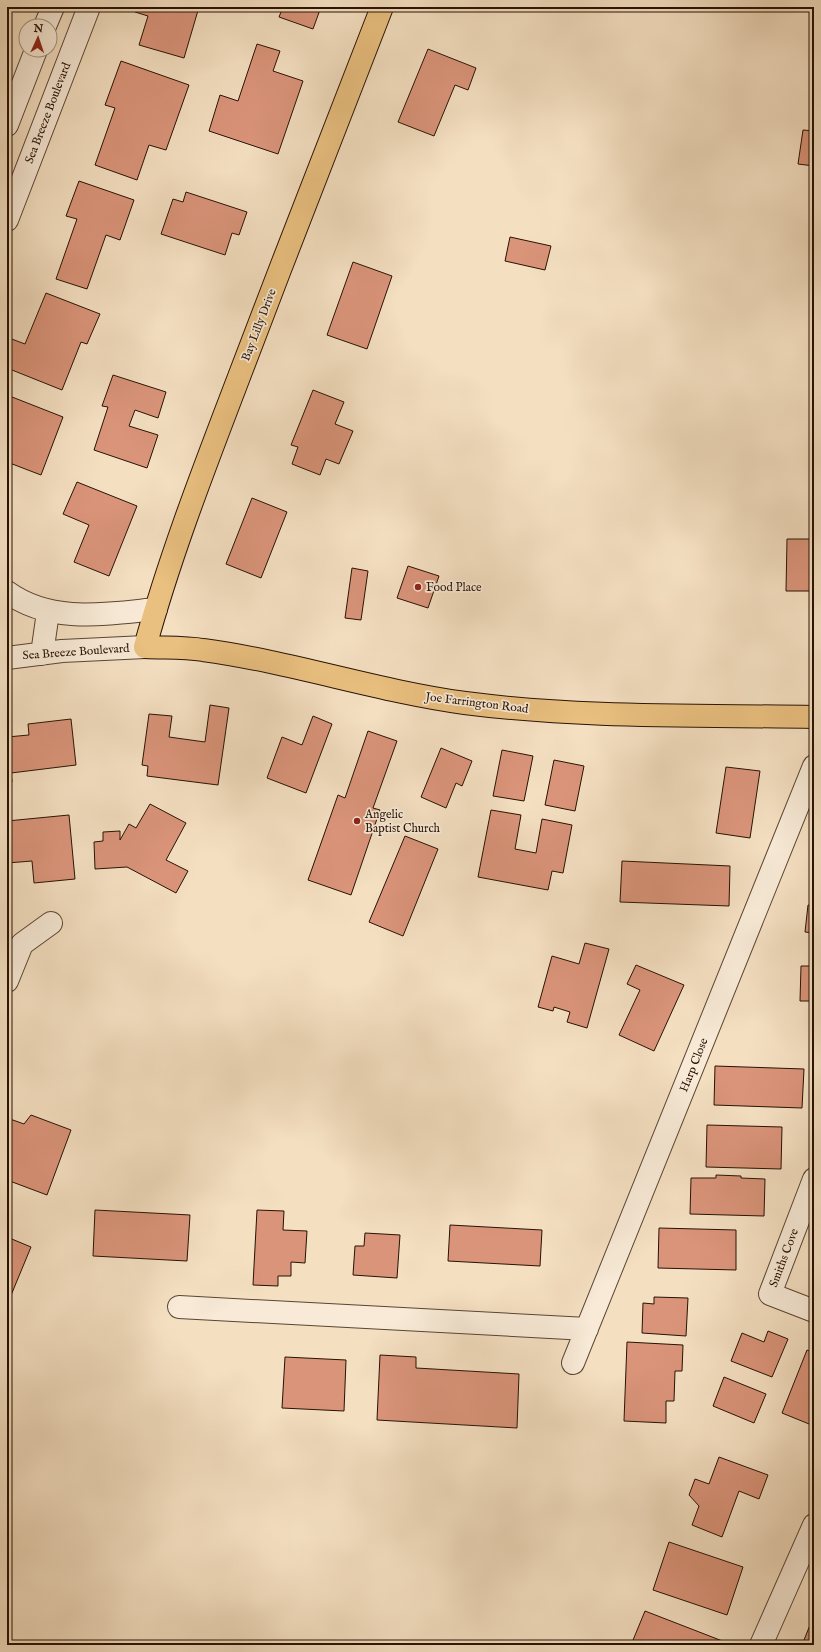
<svg xmlns="http://www.w3.org/2000/svg" width="821" height="1652" viewBox="0 0 821 1652" font-family="'IM FELL English',serif">
  <style>
    .building { fill: #da947a; stroke: #271203 }
    .lines { fill: none; stroke-linecap: round; stroke-linejoin: round }
    .minor-casing { stroke: #5a4532; stroke-width: 24 }
    .major-casing { stroke: #271203; stroke-width: 24 }
    .minor { stroke: #f8ead7; stroke-width: 22 }
    .major { stroke: #eac080; stroke-width: 22 }
    .poi-dot { fill: #8f2418; stroke: #f8ead7; stroke-width: 1.5 }
    .labels { text-anchor: middle; dominant-baseline: central; stroke-width: 3.5; stroke-linejoin: round; paint-order: stroke }
    .street-label { font-size: 12px; fill: #271203; stroke: #f8ead7 }
    .poi-label { font-size: 12px; fill: #271203; stroke: #f8ead7; text-anchor: start }
  </style>
  <rect width="100%" height="100%" fill="#f4dfc1"/>
  <filter id="stains"><feTurbulence type="fractalNoise" baseFrequency=".005" numOctaves="4"/><feColorMatrix values="0 0 0 0 .2 0 0 0 0 .09 0 0 0 0 .02 0 0 0 .5 -.17"/></filter>
  <radialGradient id="worn" r=".72"><stop offset=".6" stop-color="#630" stop-opacity="0"/><stop offset="1" stop-color="#630" stop-opacity=".3"/></radialGradient>
  <path class="building" d="M136,7h63l-15,51 -45,-13 9,-29 -13,-4z
    M283,7h38l-8,22 -34,-12z
    M257,44l23,7 -7,20 30,10 -25,73 -69,-23 11,-36 18,6z
    M428,49l48,19 -8,22 -13,-5 -21,51 -36,-14z
    M121,61l68,24 -23,65 -17,-5 -12,35 -42,-15 20,-57 -10,-3z
    M803,130l11,1v35l-16,-2z
    M79,181l55,19 -14,40 -14,-5 -19,54 -31,-10 21,-60 -11,-3z
    M186,192l61,20 -8,23 -7,-2 -7,22 -64,-21 12,-35 10,3z
    M510,237l41,9 -6,24 -40,-9z
    M353,262l39,14 -25,73 -40,-14z
    M46,293l54,21 -13,30 -6,-2 -19,48 -55,-22v-24l2,-6 16,6z
    M113,375l53,17 -8,26 -23,-8 -6,16 29,9 -11,33 -53,-18 14,-43 -6,-1z
    M313,390l31,12 -9,22 18,7 -14,33 -13,-5 -6,16 -28,-11 6,-17 -7,-2z
    M7,395l56,22 -22,58 -34,-13z
    M77,482l60,24 -28,70 -35,-14 15,-37 -26,-11z
    M252,498l35,14 -26,66 -35,-14z
    M787,539h27v52h-28z
    M408,566l31,10 -11,32 -31,-10z
    M352,568l16,3 -7,49 -16,-2z
    M210,705l19,3 -11,77 -71,-9 1,-10 -6,-1 7,-51 23,2 -3,21 36,5z
    M313,716l19,8 -26,69 -39,-15 15,-41 20,8z
    M71,719l5,46 -65,8 1,9 -5,1v-46l22,-2 -1,-11z
    M368,731l29,10 -24,67 7,2 -29,85 -43,-15 30,-85 7,3z
    M441,748l31,13 -10,25 -6,-3 -10,25 -25,-11z
    M502,750l31,6 -9,45 -31,-5z
    M554,760l30,6 -9,45 -30,-6z
    M726,767l34,4 -10,67 -34,-5z
    M150,804l36,19 -20,37 22,11 -12,22 -49,-26 -32,2 -1,-27 9,-1v-9l17,-1v9l9,-16 7,4z
    M491,810l30,5 -6,34 21,4 6,-34 30,6 -9,48 -11,-2 -4,19 -70,-13z
    M69,815l6,64 -41,4 -2,-22 -25,2v-42z
    M405,836l33,13 -35,87 -34,-14z
    M622,861l108,5 -1,40 -109,-4z
    M808,905l6,1v27l-9,-1z
    M585,943l24,6 -22,79 -20,-6 3,-10 -16,-5 -1,4 -15,-4 14,-51 27,8z
    M636,965l48,20 -30,66 -35,-16 21,-45 -13,-6z
    M801,966h13v35h-14z
    M715,1066l89,3 -2,39 -88,-3z
    M31,1115l40,15 -24,65 -40,-15v-52l3,-9 14,5z
    M707,1125l75,2 -1,42 -75,-2z
    M716,1175l25,1v2l24,1 -1,37 -74,-2 1,-36h25z
    M95,1210l95,5 -3,46 -94,-5z
    M257,1210l27,1 -1,19 24,1 -2,32 -14,-1v14h-13v10l-25,-1z
    M450,1225l92,5 -2,36 -92,-5z
    M659,1228l77,2v40l-78,-2z
    M365,1233l35,2 -3,43 -44,-3 2,-29h9z
    M7,1237l24,10 -24,58z
    M654,1297l34,1 -2,38 -44,-3 1,-30 11,1z
    M768,1331l20,8 -16,38 -41,-16 11,-28 22,9z
    M627,1342l56,3 -1,26h-7l-1,30h-8v22l-42,-2z
    M807,1350l7,3v73l-32,-13z
    M380,1355l36,2v11l103,6 -2,54 -140,-8z
    M285,1357l61,3 -2,51 -62,-3z
    M724,1377l42,17 -12,29 -41,-17z
    M719,1457l49,18 -9,24 -20,-8 -17,46 -30,-12 7,-19 -10,-11 6,-16 14,5z
    M669,1542l74,25 -16,48 -74,-25z
    M645,1611l80,31 -1,3h-93z
    M814,1615v30h-12z"/>
  <g class="lines">
    <g class="minor-casing">
      <path id="minor" d="M45,26l8,-19
        M7,125l29,-75
        M7,220l82,-213
        M7,592c44,32 99,22 149,17
        M42,654l6,-42
        M7,658l55,-7 83,-4
        M7,981l15,-37 29,-21
        M814,1179l-44,115 44,17
        M179,1307l408,22
        M573,1363l241,-597
        M761,1645l53,-120"/>
    </g>
    <g class="major-casing">
      <path id="major" d="M382,7c-47,120 -94,241 -140,362 -35,92 -71,183 -97,278 19,1 39,0 58,3 89,12 174,41 262,53 116,15 233,12 349,14"/>
    </g>
    <use href="#minor" class="minor"/>
    <use href="#major" class="major"/>
  </g>
  <g class="poi-dot">
    <circle cx="418" cy="587" r="4"/>
    <circle cx="357" cy="821" r="4"/>
  </g>
  <g class="labels">
    <g class="street-label">
      <text transform="translate(48 113) rotate(-69)">Sea Breeze Boulevard</text>
      <text transform="translate(259 325) rotate(-69)">Bay Lilly Drive</text>
      <text transform="translate(76 652) rotate(-4)">Sea Breeze Boulevard</text>
      <text transform="translate(477 703) rotate(7)">Joe Farrington Road</text>
      <text transform="translate(694 1065) rotate(-68)">Harp Close</text>
      <text transform="translate(784 1258) rotate(-69)">Smiths Cove</text>
    </g>
    <g class="poi-label">
      <text x="426" y="587">Food Place</text>
      <text x="365" y="814">Angelic<tspan x="365" dy="14">Baptist Church</tspan></text>
    </g>
  </g>
  <rect width="821" height="1652" fill="none" stroke="#f4dfc1" stroke-width="24"/>
  <rect x="8" y="8" width="805" height="1636" fill="none" stroke="#271203" stroke-width="2"/>
  <rect x="12" y="12" width="797" height="1628" fill="none" stroke="#271203"/>
  <g transform="translate(38 38) rotate(3)"><circle r="19" fill="#f8ead7" stroke="#a49482"/>
  <path d="M0-3L7 15L0 10L-7 15Z" fill="#8f2418"/>
  <text y="-6" font-size="11" font-weight="bold" text-anchor="middle" fill="#271203">N</text>
  </g>
  <rect width="100%" height="100%" filter="url(#stains)"/>
  <rect width="100%" height="100%" fill="url(#worn)"/>
</svg>
